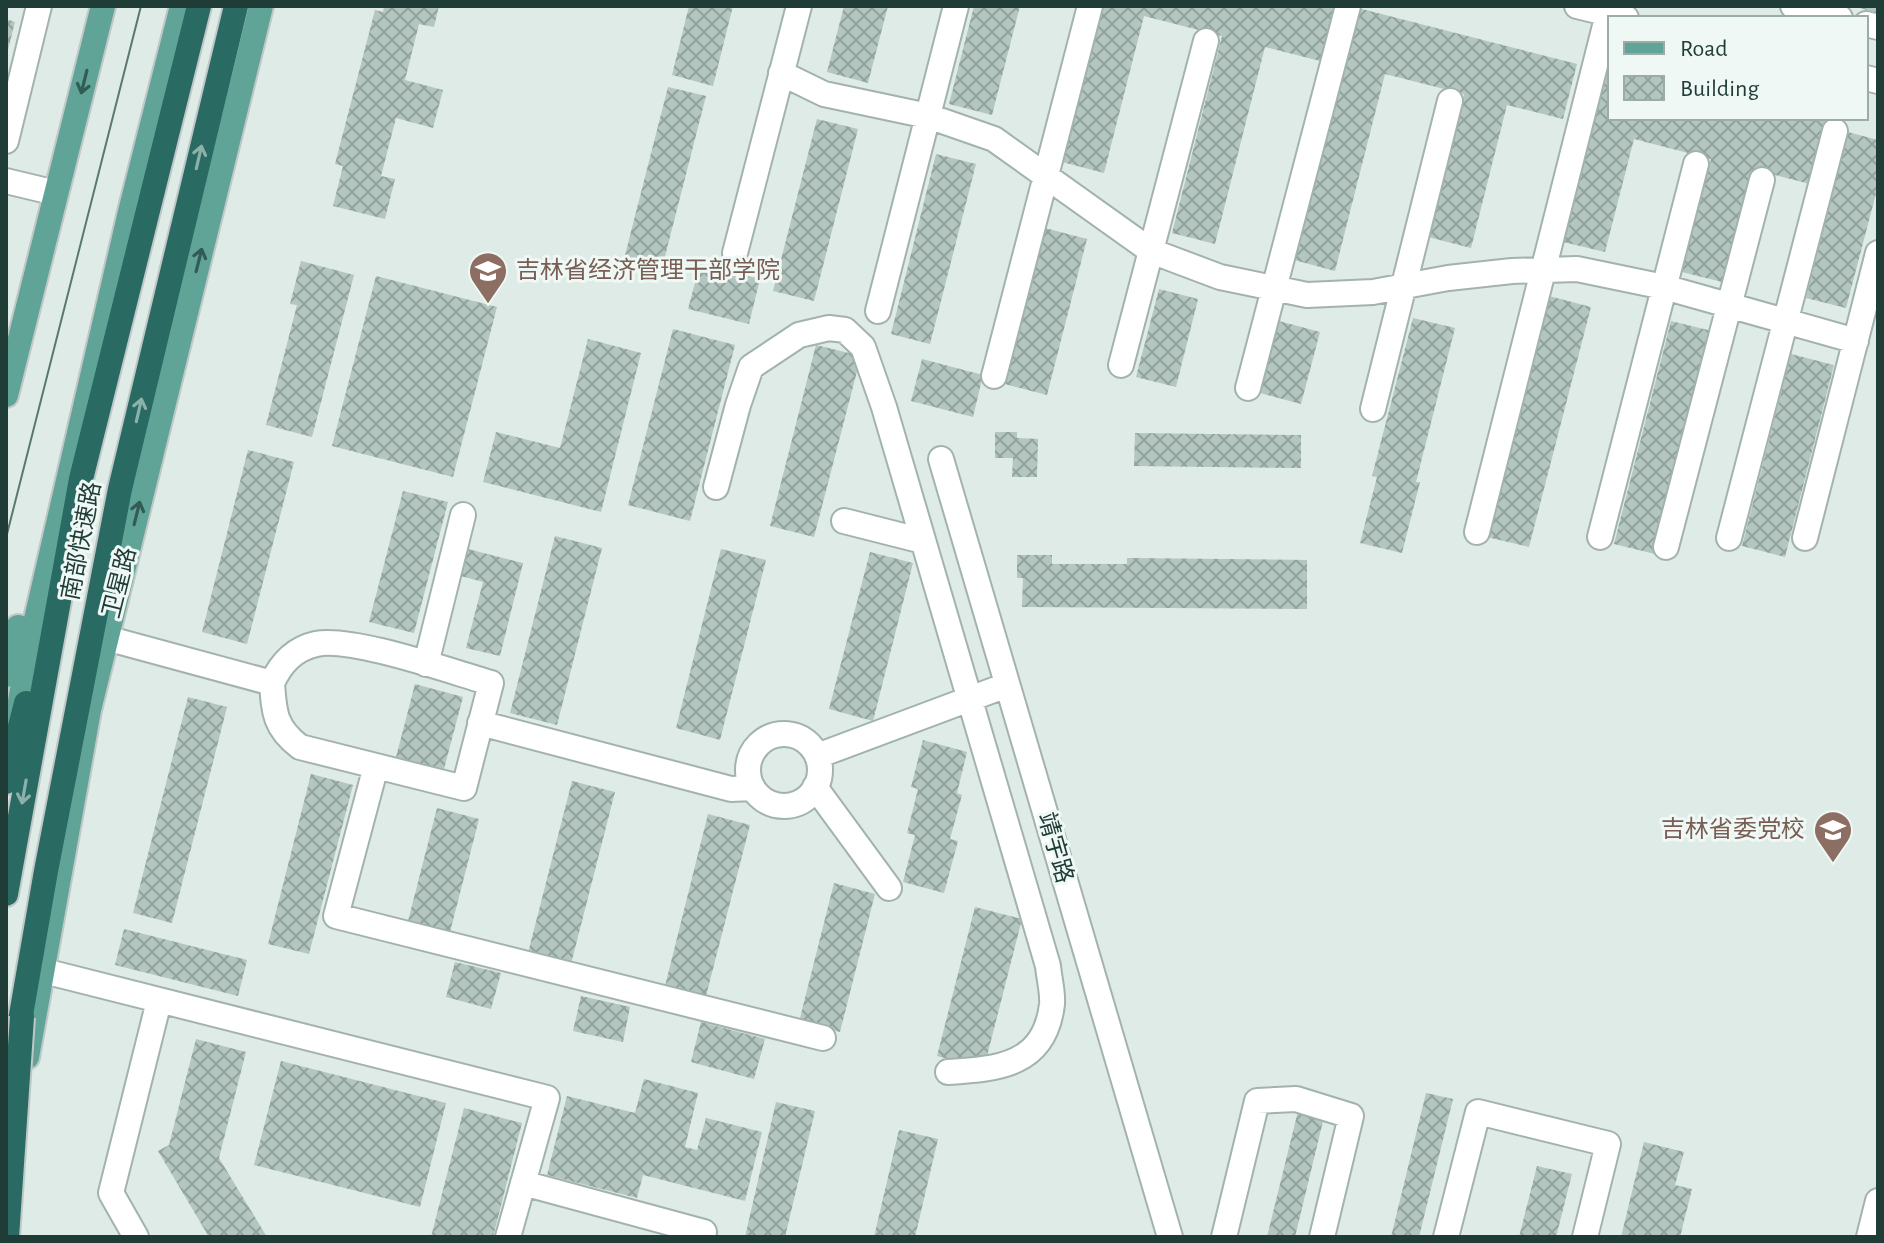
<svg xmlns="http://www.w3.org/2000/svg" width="1884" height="1243" viewBox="0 0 1884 1243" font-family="'Alegreya Sans','Noto Sans SC',sans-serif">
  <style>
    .building { fill: url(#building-cross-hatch) }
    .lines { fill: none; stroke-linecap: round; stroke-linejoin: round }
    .minor-casing { stroke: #a2b3af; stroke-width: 28 }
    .major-casing { stroke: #c0c8c7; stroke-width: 28 }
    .highway-casing { stroke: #c0c8c7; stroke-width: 28 }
    .minor { stroke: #fff; stroke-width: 24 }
    .major { stroke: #60a498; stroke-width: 24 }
    .highway { stroke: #296a62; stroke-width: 24 }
    .tram { stroke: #597872; stroke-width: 2 }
    .highway-bridge-casing { stroke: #c0c8c7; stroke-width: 28; stroke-linecap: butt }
    .highway-bridge { stroke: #296a62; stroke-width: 24 }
    .oneway { stroke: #325b54 }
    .oneway2 { stroke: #8cb1ab }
    .labels { text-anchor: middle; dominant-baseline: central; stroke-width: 6; stroke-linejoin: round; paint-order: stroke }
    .education-label { font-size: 24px; fill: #785e54; stroke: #eff8f4; text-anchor: start }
    .street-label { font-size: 24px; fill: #1f3c37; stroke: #eff8f4 }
  </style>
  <defs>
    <pattern id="building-cross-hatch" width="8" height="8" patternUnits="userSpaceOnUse" patternTransform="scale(2)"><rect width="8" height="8" fill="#b4c6c0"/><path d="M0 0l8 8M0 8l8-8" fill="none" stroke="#92a29d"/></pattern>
  </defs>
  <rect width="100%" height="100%" fill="#dfebe7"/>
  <path class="building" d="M384,6h55l-5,21 -15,-3 -14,56 38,10 -10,38 -37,-10 -15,58 14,3 -10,40 -52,-13 10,-40 -8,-2 40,-154 8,2z
    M689,6h44l-20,80 -41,-11z
    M844,6h44l-20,77 -41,-11z
    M974,6h46l-28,109 -43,-11z
    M1102,6h232l-14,55 -55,-14 -50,197 -43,-11 50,-197 -78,-20 -40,157 -42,-11z
    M1856,6h22v7l-22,-6z
    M1358,8l219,56 -14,55 -56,-14 -36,143 -43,-11 36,-143 -79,-20 -50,197 -41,-11z
    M6,19l9,3 -8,32h-1z
    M1606,75l4,1v42h207l9,2 -16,64 -55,-14 -29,113 -44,-11 29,-113 -77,-20 -29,113 -42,-10z
    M668,87l38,9 -44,172 -38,-9z
    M817,119l41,10 -44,172 -41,-10z
    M1848,132l30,8v46l-32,122 -40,-10z
    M936,154l40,10 -46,180 -39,-10z
    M1045,228l42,11 -40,156 -42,-11z
    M301,261l53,14 -42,162 -46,-12 31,-120 -7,-1z
    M700,264l60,15 -11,45 -61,-15z
    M376,276l121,31 -44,170 -121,-31z
    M1159,289l39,10 -22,88 -40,-10z
    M1549,296l42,11 -62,240 -42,-10z
    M1413,318l42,10 -39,154h4l-18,71 -42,-10 17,-66 -5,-1z
    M1279,321l41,11 -19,72 -41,-11z
    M1671,321l41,10 -57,223 -41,-10z
    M673,329l62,16 -45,176 -62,-16z
    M588,339l53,14 -40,159 -118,-30 13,-50 64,16z
    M816,345l45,11 -47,181 -44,-11z
    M1791,354l43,11 -49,192 -43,-11z
    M922,359l61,16 -10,42 -62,-16z
    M995,432h22v6l21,1 -1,38h-25l1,-19h-18z
    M1135,433l166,2v33l-167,-2z
    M248,450l46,12 -47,182 -45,-12z
    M403,491l45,11 -34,131 -45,-11z
    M555,536l47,12 -45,177 -47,-12z
    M464,548l59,15 -23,93 -34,-8 17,-66 -26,-7z
    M721,549l45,11 -46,180 -44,-12z
    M870,552l43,11 -40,158 -44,-12z
    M1017,555h35v9h75v-6l180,2v49l-285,-2 1,-29h-6z
    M415,684l48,13 -19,72 -48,-12z
    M188,697l39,10 -55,216 -39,-10z
    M923,740l44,12 -10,41 5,2 -12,44 8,2 -14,52 -41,-11 12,-47 -8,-2 11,-44 -7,-2z
    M311,774l42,11 -44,169 -41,-10z
    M572,781l43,11 -44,172 -43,-11z
    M437,808l42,11 -30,117 -42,-11z
    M708,814l42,11 -44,171 -41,-10z
    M834,883l41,11 -35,138 -41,-10z
    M975,907l47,12 -38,149 -47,-12z
    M124,929l123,31 -9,36 -123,-31z
    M455,962l46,11 -10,36 -45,-12z
    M581,996l49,11 -7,35 -50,-11z
    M701,1022l64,17 -11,40 -63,-17z
    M196,1039l50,13 -27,106 48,79h-58l-51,-86 11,-6z
    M281,1061l165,42 -26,104 -166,-42z
    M644,1079l54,14 -13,54 12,3 9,-32 56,14 -17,69 -102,-26 -6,23 -90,-23 20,-79 68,17z
    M1426,1093l27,6 -34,138h-28z
    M776,1102l39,9 -30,126h-40z
    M464,1108l58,15 -29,114h-62z
    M1298,1111l26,6 -29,120h-28z
    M899,1130l39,9 -23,98h-41z
    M1644,1142l40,10 -9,33 17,4 -12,48h-59z
    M1537,1166l35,8 -16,63h-37z"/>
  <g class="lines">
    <g class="minor-casing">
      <path id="minor" d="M1577,6l49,12
        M1793,6l47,12
        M1866,24l12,3
        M781,73l43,21 104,22 66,23 157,112 69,26 87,18 66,-3 75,-14 64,-7 65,-2 87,18 192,54
        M1866,78l12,3
        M6,141l33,-135
        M6,181l50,12
        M735,253l64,-247
        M878,311l78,-305
        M1121,365l85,-324
        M994,376l96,-370
        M1248,388l100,-382
        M1373,409l77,-308
        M941,459l229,778
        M716,487l22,-82 13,-38 48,-32 30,-7 16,2 18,17 21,60 164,559c1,12 5,26 4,38 -7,61 -53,65 -104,68
        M844,521l79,20
        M1477,532l131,-518
        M1600,537l96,-373
        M1729,538l106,-407
        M1805,538l73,-285
        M1666,547l96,-367
        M106,638l166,45c2,30 3,45 28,64l164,41 27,-105c-39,-11 -140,-47 -175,-39 -22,5 -35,19 -44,39
        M426,664l37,-149
        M480,723l251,66 22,-1
        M748 770a36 36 0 1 1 72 0a36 36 0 1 1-72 0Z
        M817,756l190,-71
        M376,766l-40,150 487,122
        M815,787l74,101
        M44,971l503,127 -39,139
        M523,1183l181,49
        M136,1237l-25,-44 48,-192
        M1224,1237l33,-136 39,-2 55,17 -29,121
        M1446,1237l32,-125 130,32 -23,93
        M1869,1237l9,-36"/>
    </g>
    <g class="major-casing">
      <path id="major" d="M6,395l97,-389
        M6,675l12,-48
        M16,725l12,-71 102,-442 52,-206
        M27,1057l62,-347 172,-704"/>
    </g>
    <g class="highway-casing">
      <path id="highway" d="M6,782l20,-79
        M6,894l75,-415 118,-473
        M17,1038l29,-167 74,-382 116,-483"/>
    </g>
    <use href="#minor" class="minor"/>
    <use href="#major" class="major"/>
    <use href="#highway" class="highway"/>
    <path class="tram" d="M6,538l135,-532"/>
    <g class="highway-bridge-casing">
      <path id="highway-bridge" d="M7,1237l15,-220"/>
    </g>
    <use href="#highway-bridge" class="highway-bridge"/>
  </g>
  <defs><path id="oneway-shaft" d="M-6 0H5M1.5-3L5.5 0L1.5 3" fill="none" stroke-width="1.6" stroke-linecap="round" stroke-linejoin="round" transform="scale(2)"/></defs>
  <g class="oneway">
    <use href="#oneway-shaft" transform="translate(84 82) rotate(104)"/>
    <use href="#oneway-shaft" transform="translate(199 260) rotate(-76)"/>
    <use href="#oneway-shaft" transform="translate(137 513) rotate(-76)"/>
  </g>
  <g class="oneway2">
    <use href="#oneway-shaft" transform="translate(199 157) rotate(-77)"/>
    <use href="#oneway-shaft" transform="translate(139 410) rotate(-77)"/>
    <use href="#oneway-shaft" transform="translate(24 792) rotate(100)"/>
  </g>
  <defs>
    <g id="university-pin" transform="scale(2)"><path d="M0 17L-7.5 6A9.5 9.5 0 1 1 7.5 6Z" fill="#8d6e63" stroke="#eff8f4"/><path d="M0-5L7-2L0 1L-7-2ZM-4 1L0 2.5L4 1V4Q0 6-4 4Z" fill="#fff"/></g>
  </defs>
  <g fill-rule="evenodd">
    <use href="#university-pin" x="488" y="271"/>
    <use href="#university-pin" x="1833" y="830"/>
  </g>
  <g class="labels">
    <g class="education-label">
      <text x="516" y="271">吉林省经济管理干部学院</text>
      <text x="1805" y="830" text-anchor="end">吉林省委党校</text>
    </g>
    <g class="street-label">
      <text transform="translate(82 541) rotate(-79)">南部快速路</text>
      <text transform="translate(120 583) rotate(-76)">卫星路</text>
      <text transform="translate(1055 848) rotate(74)">靖宇路</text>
    </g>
  </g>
  <rect width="1884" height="1243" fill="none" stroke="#1f3c37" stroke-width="16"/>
  <rect x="1608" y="16" width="260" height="104" fill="#eff8f4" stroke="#9cada8" stroke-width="2"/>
  <rect x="1624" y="42" width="40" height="12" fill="#60a498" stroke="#9cada8" stroke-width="2"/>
  <text x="1680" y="56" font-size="24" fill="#1f3c37">Road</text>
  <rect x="1624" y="76" width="40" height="24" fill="url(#building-cross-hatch)" stroke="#9cada8" stroke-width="2"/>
  <text x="1680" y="96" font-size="24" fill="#1f3c37">Building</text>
</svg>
